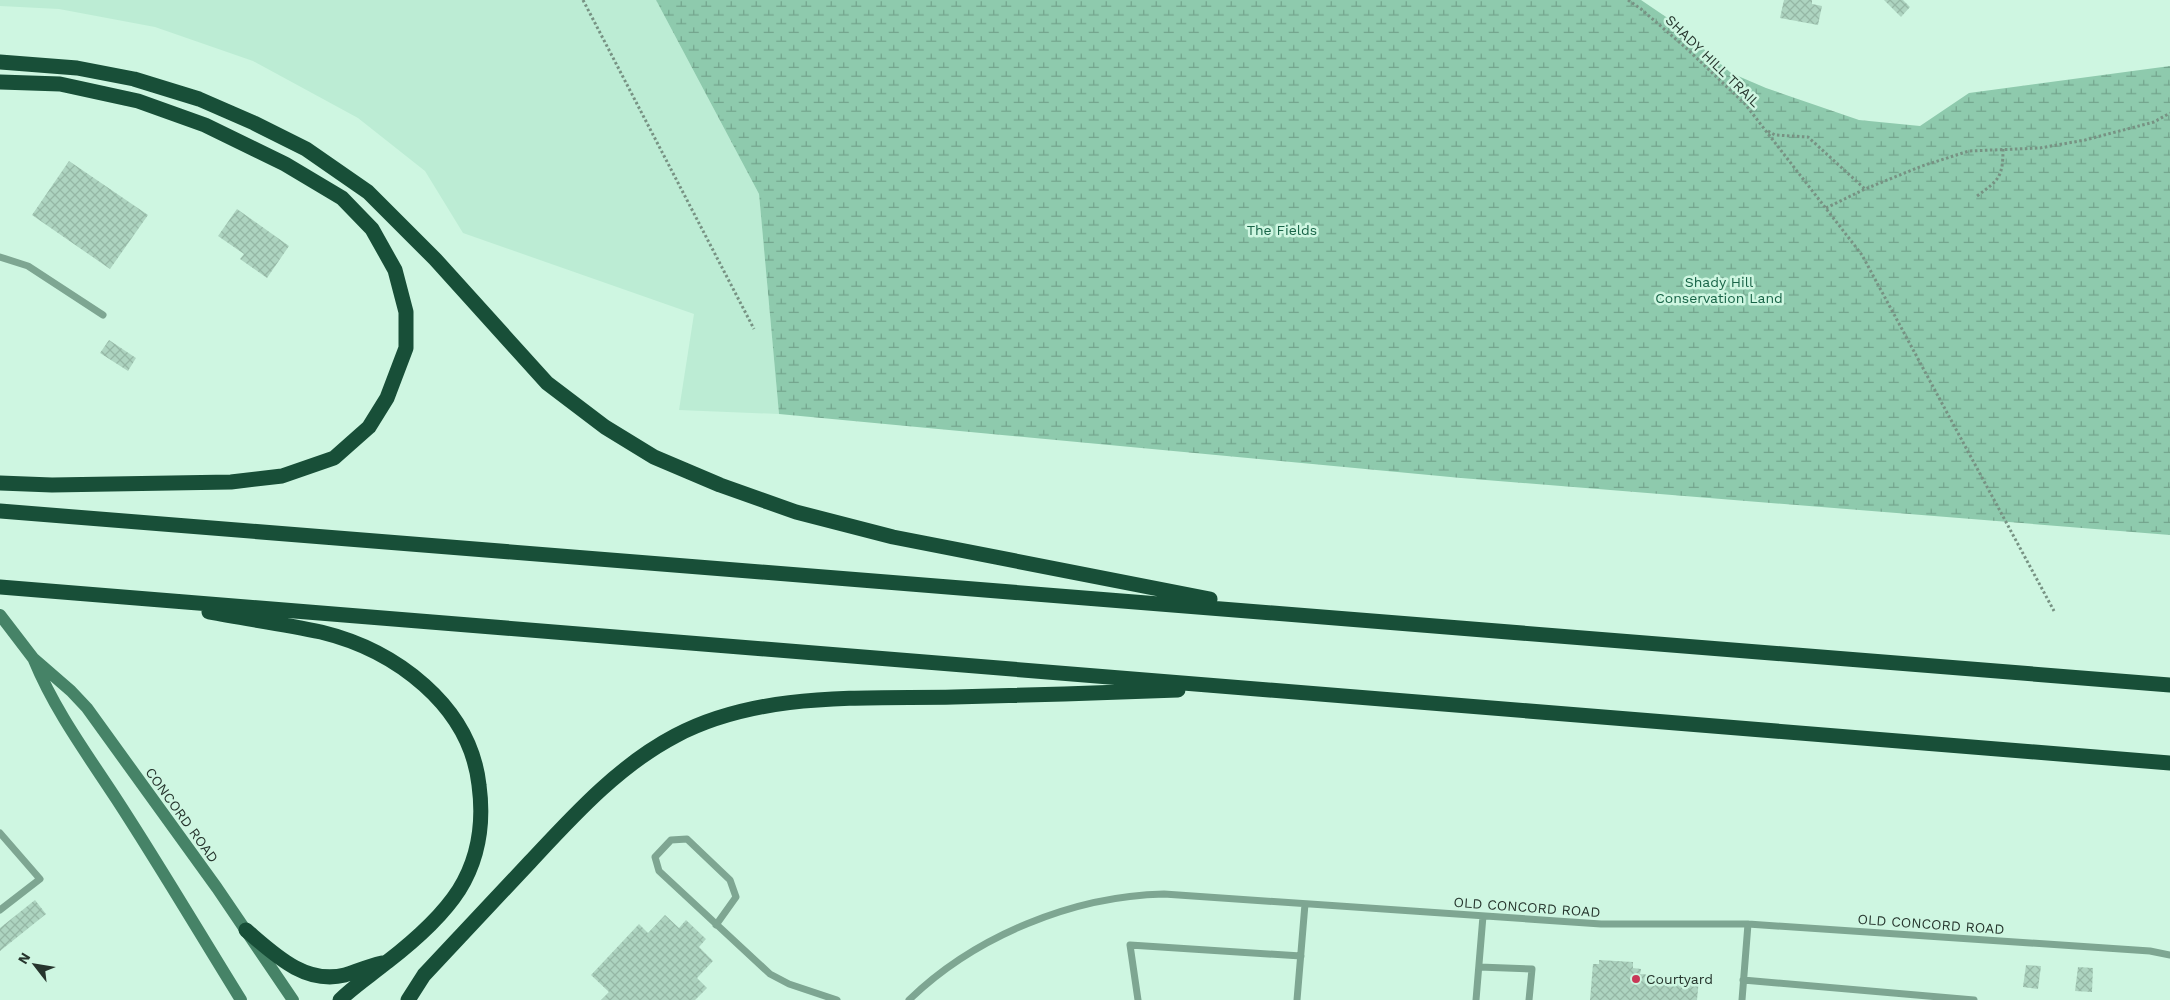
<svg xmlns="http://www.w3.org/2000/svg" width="2170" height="1000" viewBox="0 0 2170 1000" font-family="'Work Sans',sans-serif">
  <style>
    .built { fill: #bcecd4 }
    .wetland { fill: url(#wetland-marsh) }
    .building { fill: url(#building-cross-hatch) }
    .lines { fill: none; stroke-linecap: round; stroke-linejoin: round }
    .path { stroke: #779283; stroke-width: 3; stroke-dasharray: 2.5 2.5; stroke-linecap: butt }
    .service { stroke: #7ea692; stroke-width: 7 }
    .secondary { stroke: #468367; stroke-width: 12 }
    .motorway { stroke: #184f38; stroke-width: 15 }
    .poi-dot { fill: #c83857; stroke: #cef6e1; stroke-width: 2 }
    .labels { text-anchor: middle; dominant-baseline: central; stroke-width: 5; stroke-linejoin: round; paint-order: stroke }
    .street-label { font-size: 14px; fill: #26352d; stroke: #cef6e1 }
    .park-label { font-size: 14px; fill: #186447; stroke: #cef6e1 }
    .poi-label { font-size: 14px; fill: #26352d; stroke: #cef6e1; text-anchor: start }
  </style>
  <defs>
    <pattern id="wetland-marsh" width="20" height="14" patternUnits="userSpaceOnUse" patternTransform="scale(1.25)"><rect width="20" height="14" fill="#8ecaad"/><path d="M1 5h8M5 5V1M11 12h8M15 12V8" fill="none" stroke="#74a58d"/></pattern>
    <pattern id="building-cross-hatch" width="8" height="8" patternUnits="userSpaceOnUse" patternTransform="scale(1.25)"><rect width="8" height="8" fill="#add4c0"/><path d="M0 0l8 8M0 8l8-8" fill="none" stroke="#95b7a5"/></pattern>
  </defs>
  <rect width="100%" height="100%" fill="#cef6e1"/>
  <path class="built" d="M0,0h656l103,194 20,220 -100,-4 15,-96 -231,-81 -38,-62 -67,-53 -105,-57 -98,-34 -96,-18 -59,-3z"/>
  <path class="wetland" d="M656,0h985l31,21 59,52 35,15 93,32 61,6 49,-33 201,-27v469l-709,-57 -682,-64 -20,-220z"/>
  <path class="building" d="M1784,0h28v4l10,2 -4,19 -38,-7z
    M1884,0h19l7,7 -9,10z
    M69,161l79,54 -38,54 -78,-54z
    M237,209l52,37 -22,32 -27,-19 4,-5 -26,-18z
    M109,340l27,18 -8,13 -28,-18z
    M35,900l11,14 -46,37v-23z
    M665,915l14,13 7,-8 20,19 -7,8 14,14 -16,17 10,10 -12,12h-94l8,-8 -18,-17 48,-51 9,9z
    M1599,960l34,2v6l8,1 -1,5 59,5 -2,21h-107l3,-36h6z
    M2026,965l15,1 -3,23 -15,-2z
    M2078,967l15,1 -1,24 -17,-1z"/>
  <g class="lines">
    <path class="path" d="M583,0l171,329
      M1628,0l13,9 45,39 59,56 117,151 192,356
      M1768,131l7,4 33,2 57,52 57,-23 47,-15 71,-3 45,-8 69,-18 16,-9
      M1977,196c22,-16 26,-19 26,-47
      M1826,208l39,-19"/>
    <path class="service" d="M0,257l28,9 75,49
      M0,833l40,46 -40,31
      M716,925l20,-28 -6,-17 -43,-41 -16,1 -16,17 4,14 111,103 19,10 48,16
      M1479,967l53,2 -3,31
      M1743,980l231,20
      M909,1000c66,-64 164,-104 255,-106l437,30h147l402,27 20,4
      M1138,1000l-8,-55 171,11
      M1297,1000l8,-96
      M1476,1000l7,-84
      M1742,1000l6,-76"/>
    <path class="secondary" d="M0,615l33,43 38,33 16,17 130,180 76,112
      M34,660c21,51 53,94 83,140 43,66 83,134 124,200"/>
    <path class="motorway" d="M0,62l77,6 57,11 65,20 55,24 52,26 62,43 67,67 112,124 58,44 49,30 66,28 76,27 97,25 317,62
      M0,82l60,2 78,17 67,24 80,39 57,34 30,31 23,41 11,42v36l-19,50 -18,29 -35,31 -52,18 -51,6 -179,3 -52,-2
      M0,511l2170,174
      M0,587l2170,176
      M209,612c37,7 75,12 112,20 74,18 149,73 158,153 5,37 0,73 -20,105 -18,28 -46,52 -72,72 -16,13 -33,24 -47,38
      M246,930c28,24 59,55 99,45 12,-4 24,-9 37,-12
      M408,1000l16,-25c35,-37 70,-75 106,-113 43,-46 88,-96 145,-126 85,-45 187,-37 279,-39 75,-2 149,-4 224,-7"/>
  </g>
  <circle class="poi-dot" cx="1636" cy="979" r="5"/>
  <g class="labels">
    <g class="street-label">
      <text transform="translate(1713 61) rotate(44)">SHADY HILL TRAIL</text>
      <text transform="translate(182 815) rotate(54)">CONCORD ROAD</text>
      <text transform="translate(1527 907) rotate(4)">OLD CONCORD ROAD</text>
      <text transform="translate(1931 924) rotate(4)">OLD CONCORD ROAD</text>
    </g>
    <g class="park-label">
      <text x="1282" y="230">The Fields</text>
      <text x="1719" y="282">Shady Hill<tspan x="1719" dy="16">Conservation Land</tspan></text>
    </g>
    <g class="poi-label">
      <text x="1646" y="979">Courtyard</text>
    </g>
  </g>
  <g transform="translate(35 965) rotate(301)" stroke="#cef6e1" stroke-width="4" paint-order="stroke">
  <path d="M0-4L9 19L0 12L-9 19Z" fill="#26352d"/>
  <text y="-8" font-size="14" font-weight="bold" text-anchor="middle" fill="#26352d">N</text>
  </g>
</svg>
